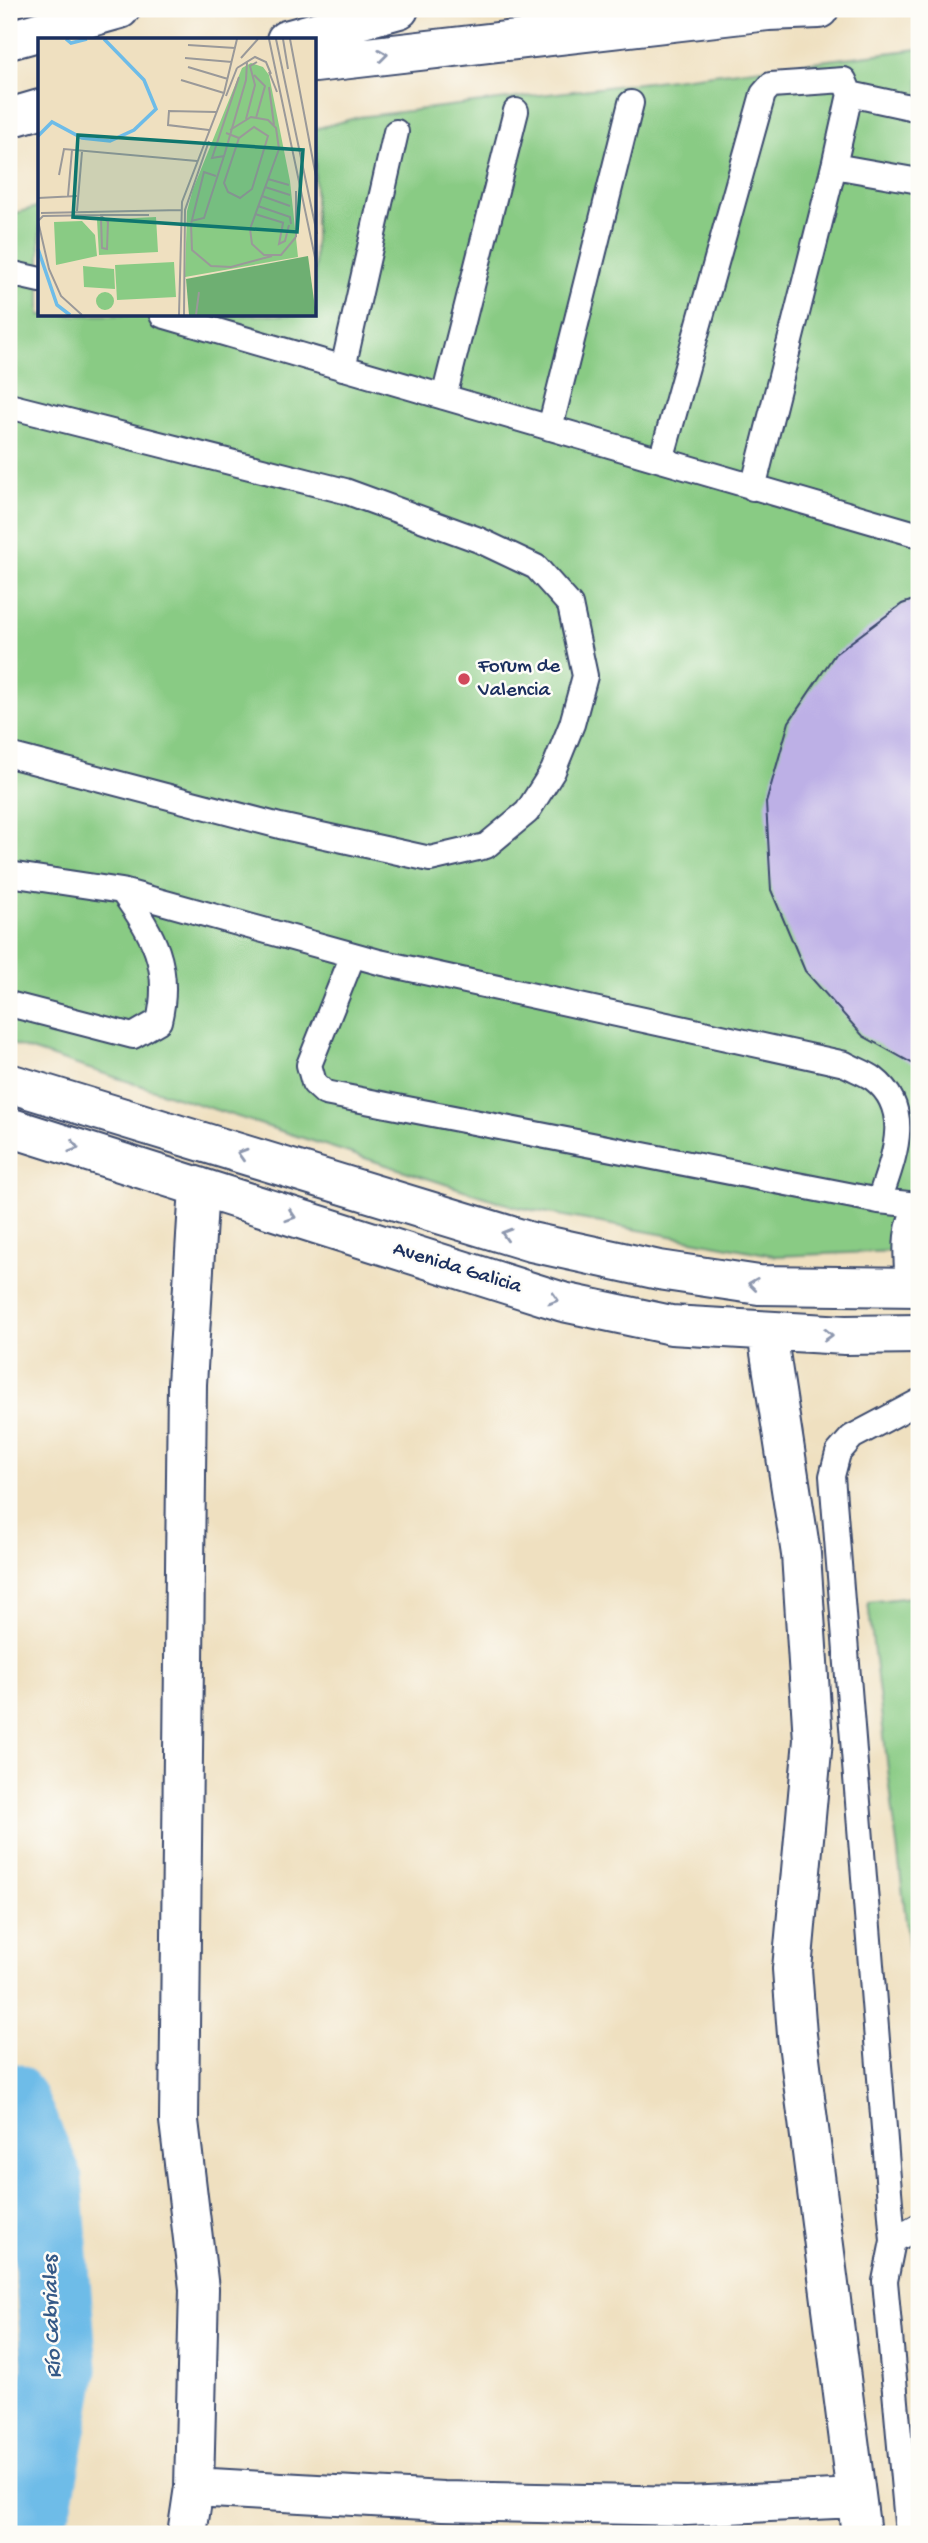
<svg xmlns="http://www.w3.org/2000/svg" width="928" height="2543" viewBox="0 0 928 2543" font-family="'Gochi Hand',sans-serif">
  <style>
    .green { fill: #89cb84; stroke: #527d71; stroke-width: 2 }
    .lines { fill: none; stroke-linecap: round; stroke-linejoin: round }
    .river { stroke: #6ebce8; stroke-width: 75 }
    .building { fill: #bdb0e6 }
    .service-casing { stroke: #3b4a6d; stroke-width: 28 }
    .minor-casing { stroke: #3b4a6d; stroke-width: 42 }
    .motorway-casing { stroke: #3b4a6d; stroke-width: 42 }
    .service { stroke: #fff; stroke-width: 24 }
    .minor { stroke: #fff; stroke-width: 38 }
    .motorway { stroke: #fff; stroke-width: 38 }
    .oneway { stroke: #8d97ae }
    .poi-dot { fill: #d1495b; stroke: #fdfcf7; stroke-width: 2.5 }
    .labels { text-anchor: middle; dominant-baseline: central; stroke-width: 5; stroke-linejoin: round; paint-order: stroke }
    .poi-label { font-size: 21px; fill: #1b2f5e; stroke: #fdfcf7; text-anchor: start }
    .street-label { font-size: 21px; fill: #1b2f5e; stroke: #fdfcf7 }
    .water-label { font-size: 23px; font-style: italic; fill: #345987; stroke: #fdfcf7 }
    .inset-river { fill: none; stroke: #6ebce8; stroke-width: 3.5 }
    .inset-road { fill: none; stroke: #9a9999; stroke-width: 2 }
    .view { fill: #0f766e; fill-opacity: 0.15; stroke: #0f766e; stroke-width: 3.5 }
    .inset-edge { fill: none; stroke: #1b2f5e; stroke-width: 3.5 }
  </style>
  <rect width="100%" height="100%" fill="#fdfcf7"/>
  <filter id="ink" filterUnits="userSpaceOnUse"><feTurbulence type="fractalNoise" baseFrequency=".0143" numOctaves="2"/><feDisplacementMap in="SourceGraphic" scale="14" xChannelSelector="R" yChannelSelector="G"/><feConvolveMatrix kernelMatrix="1 2 1 2 8 2 1 2 1" color-interpolation-filters="sRGB"/></filter>
  <filter id="wash" filterUnits="userSpaceOnUse"><feTurbulence type="fractalNoise" baseFrequency=".00686" numOctaves="4" result="noise"/><feDisplacementMap in="SourceGraphic" scale="28" xChannelSelector="R" yChannelSelector="G"/><feGaussianBlur stdDeviation="1.57" result="paint"/><feColorMatrix in="noise" values="0 0 0 0 0 0 0 0 0 0 0 0 0 0 0 0 0 1.4 0 .05"/><feComposite in="paint" operator="in"/></filter>
  <g filter="url(#wash)">
    <rect width="100%" height="100%" fill="#efe0c0"/>
    <path class="green" d="M919,49v1201l-142,6 -261,-49 -507,-164v-828l31,-9v109h275v-186l44,-12z
      M919,1596v434l-51,-428z"/>
    <g class="lines">
      <path class="river" d="M9,2100l36,80 15,189 -24,129 -20,36"/>
    </g>
    <g id="blocks">
      <path class="building" d="M919,598v469l-56,-31 -58,-65 -34,-81 -5,-87 23,-81 46,-68 67,-50z"/>
    </g>
  </g>
  <g filter="url(#ink)">
    <use href="#blocks" fill-opacity="0" stroke="#3b4a6d" stroke-width="2"/>
    <g class="lines">
      <g class="service-casing">
        <path id="service" d="M850,94l69,15
          M834,166l85,15
          M9,273l31,7
          M162,315l757,220
          M343,368l53,-236
          M444,397l72,-286
          M9,406l336,85 134,49 57,27 34,38 15,71 -13,48 -19,47 -26,41 -41,34 -56,13 -150,-33 -271,-71
          M550,428l81,-325
          M661,460l102,-366 8,-9 73,-5 6,14 -16,72 -81,322
          M9,874l113,17c31,42 50,76 37,130l-26,15 -124,-32
          M122,891l257,71 466,102c9,5 21,9 29,15 41,32 18,82 5,122
          M353,955l-44,110 5,18 11,10 554,108 39,4
          M908,1287c-1,-27 -7,-60 11,-82
          M893,2241l-61,-765 6,-23 14,-16 66,-35
          M908,2534l-23,-253 8,-40 26,-15"/>
      </g>
      <g class="minor-casing">
        <path id="minor" d="M9,1083l522,159 128,28 100,15 160,2
          M9,1127l554,175 108,23 174,10 74,-1
          M767,1333l34,221 12,186 -21,229 5,66 64,499
          M194,2487l249,14 244,5 169,-8
          M187,2534l7,-47 5,-198 -20,-168 8,-737 12,-197"/>
      </g>
      <g class="motorway-casing">
        <path id="motorway" d="M9,40l111,-31
          M286,40l113,-31
          M315,63l453,-52 51,-2
          M9,118l31,-9"/>
      </g>
      <use href="#service" class="service"/>
      <use href="#minor" class="minor"/>
      <use href="#motorway" class="motorway"/>
    </g>
    <defs><path id="oneway-chevron" d="M-2-3.5L2.5 0L-2 3.5" fill="none" stroke-width="1.6" stroke-linecap="round" stroke-linejoin="round" transform="scale(1.75)"/></defs>
    <g class="oneway">
      <use href="#oneway-chevron" transform="translate(383 55) rotate(-7)"/>
      <use href="#oneway-chevron" transform="translate(74 1147) rotate(18)"/>
      <use href="#oneway-chevron" transform="translate(242 1154) rotate(-163)"/>
      <use href="#oneway-chevron" transform="translate(291 1216) rotate(18)"/>
      <use href="#oneway-chevron" transform="translate(506 1234) rotate(-163)"/>
      <use href="#oneway-chevron" transform="translate(753 1284) rotate(-173)"/>
      <use href="#oneway-chevron" transform="translate(554 1299) rotate(16)"/>
      <use href="#oneway-chevron" transform="translate(828 1335) rotate(2)"/>
    </g>
  </g>
  <circle class="poi-dot" cx="464" cy="679" r="7"/>
  <g class="labels">
    <g class="poi-label">
      <text x="478" y="667">Forum de<tspan x="478" dy="24">Valencia</tspan></text>
    </g>
    <g class="street-label">
      <text transform="translate(457 1269) rotate(17)">Avenida Galicia</text>
    </g>
    <g class="water-label">
      <text transform="translate(53 2317) rotate(-92)">Río Cabriales</text>
    </g>
  </g>
  <g transform="translate(38 38)">
    <rect width="278" height="278" fill="#efe0c0"/>
    <path d="M213,25l12,4 6,8 21,106 8,76 -113,20 2,-66 6,-22 49,-121zM118,179l2,35 -59,3 -2,-35zM44,183l13,14 2,21 -41,9 -2,-43zM136,224l2,35 -59,3 -2,-35zM45,228l31,3 1,20 -31,-2zM58 263a9 9 0 1 1 18 0a9 9 0 1 1-18 0Z" fill="#89cb84"/>
    <path d="M270,218l8,59h-127l-3,-36z" fill="#6eaf72"/>
    <path class="inset-river" d="M28,1l5,4 16,-4M0,98l14,-14 30,16 28,3 24,-11 22,-21 -12,-29 -40,-41M0,211l19,56 13,10"/>
    <path class="inset-road" d="M231,1l48,228M238,1l41,195M245,1l5,30M252,1l27,143M150,7l47,3M147,20l47,4M203,20l17,-19M150,29l40,12M199,30l18,-11 11,5 5,12M231,34l8,20M216,37l11,11 -9,32M201,39l-27,81 12,-2 22,-76 1,-18M143,42l43,13M231,49l5,38M188,58l11,-28M208,81l9,-34 -5,-19 7,-4M171,92l-41,-5 1,-14 47,1M192,92l21,-13 17,3 8,8 3,21 -29,80 2,15 12,11h17l15,-18M188,95l13,5 15,-11 14,9 -16,53 -12,9 -12,-6 -4,-9 15,-45M21,137l5,-26 133,12M230,141l21,6M227,149l25,8M30,158l4,-46M224,158l28,10M0,160l39,-2M220,168l32,11 1,7M39,173l5,-59M3,175l140,-3M217,176l29,9M62,177h49M153,183l13,-3 20,-62M146,185l7,1 1,26 19,16 20,1 41,-11M245,185l-4,21 6,-3 4,-16M153,186l13,-52 12,4M258,199v-46M44,277l-21,-19 -12,-27 -11,-48 5,-5 57,-1 8,7 -1,27 -5,-1 -1,-29M141,277l3,-113 42,-109 13,-54M146,277l1,-105 24,-69M158,277l3,-23"/>
    <path class="view" d="M40,97l225,15 -6,82 -224,-15z"/>
    <rect width="278" height="278" class="inset-edge"/>
  </g>
  <rect width="928" height="2543" fill="none" stroke="#fdfcf7" stroke-width="35"/>
</svg>
